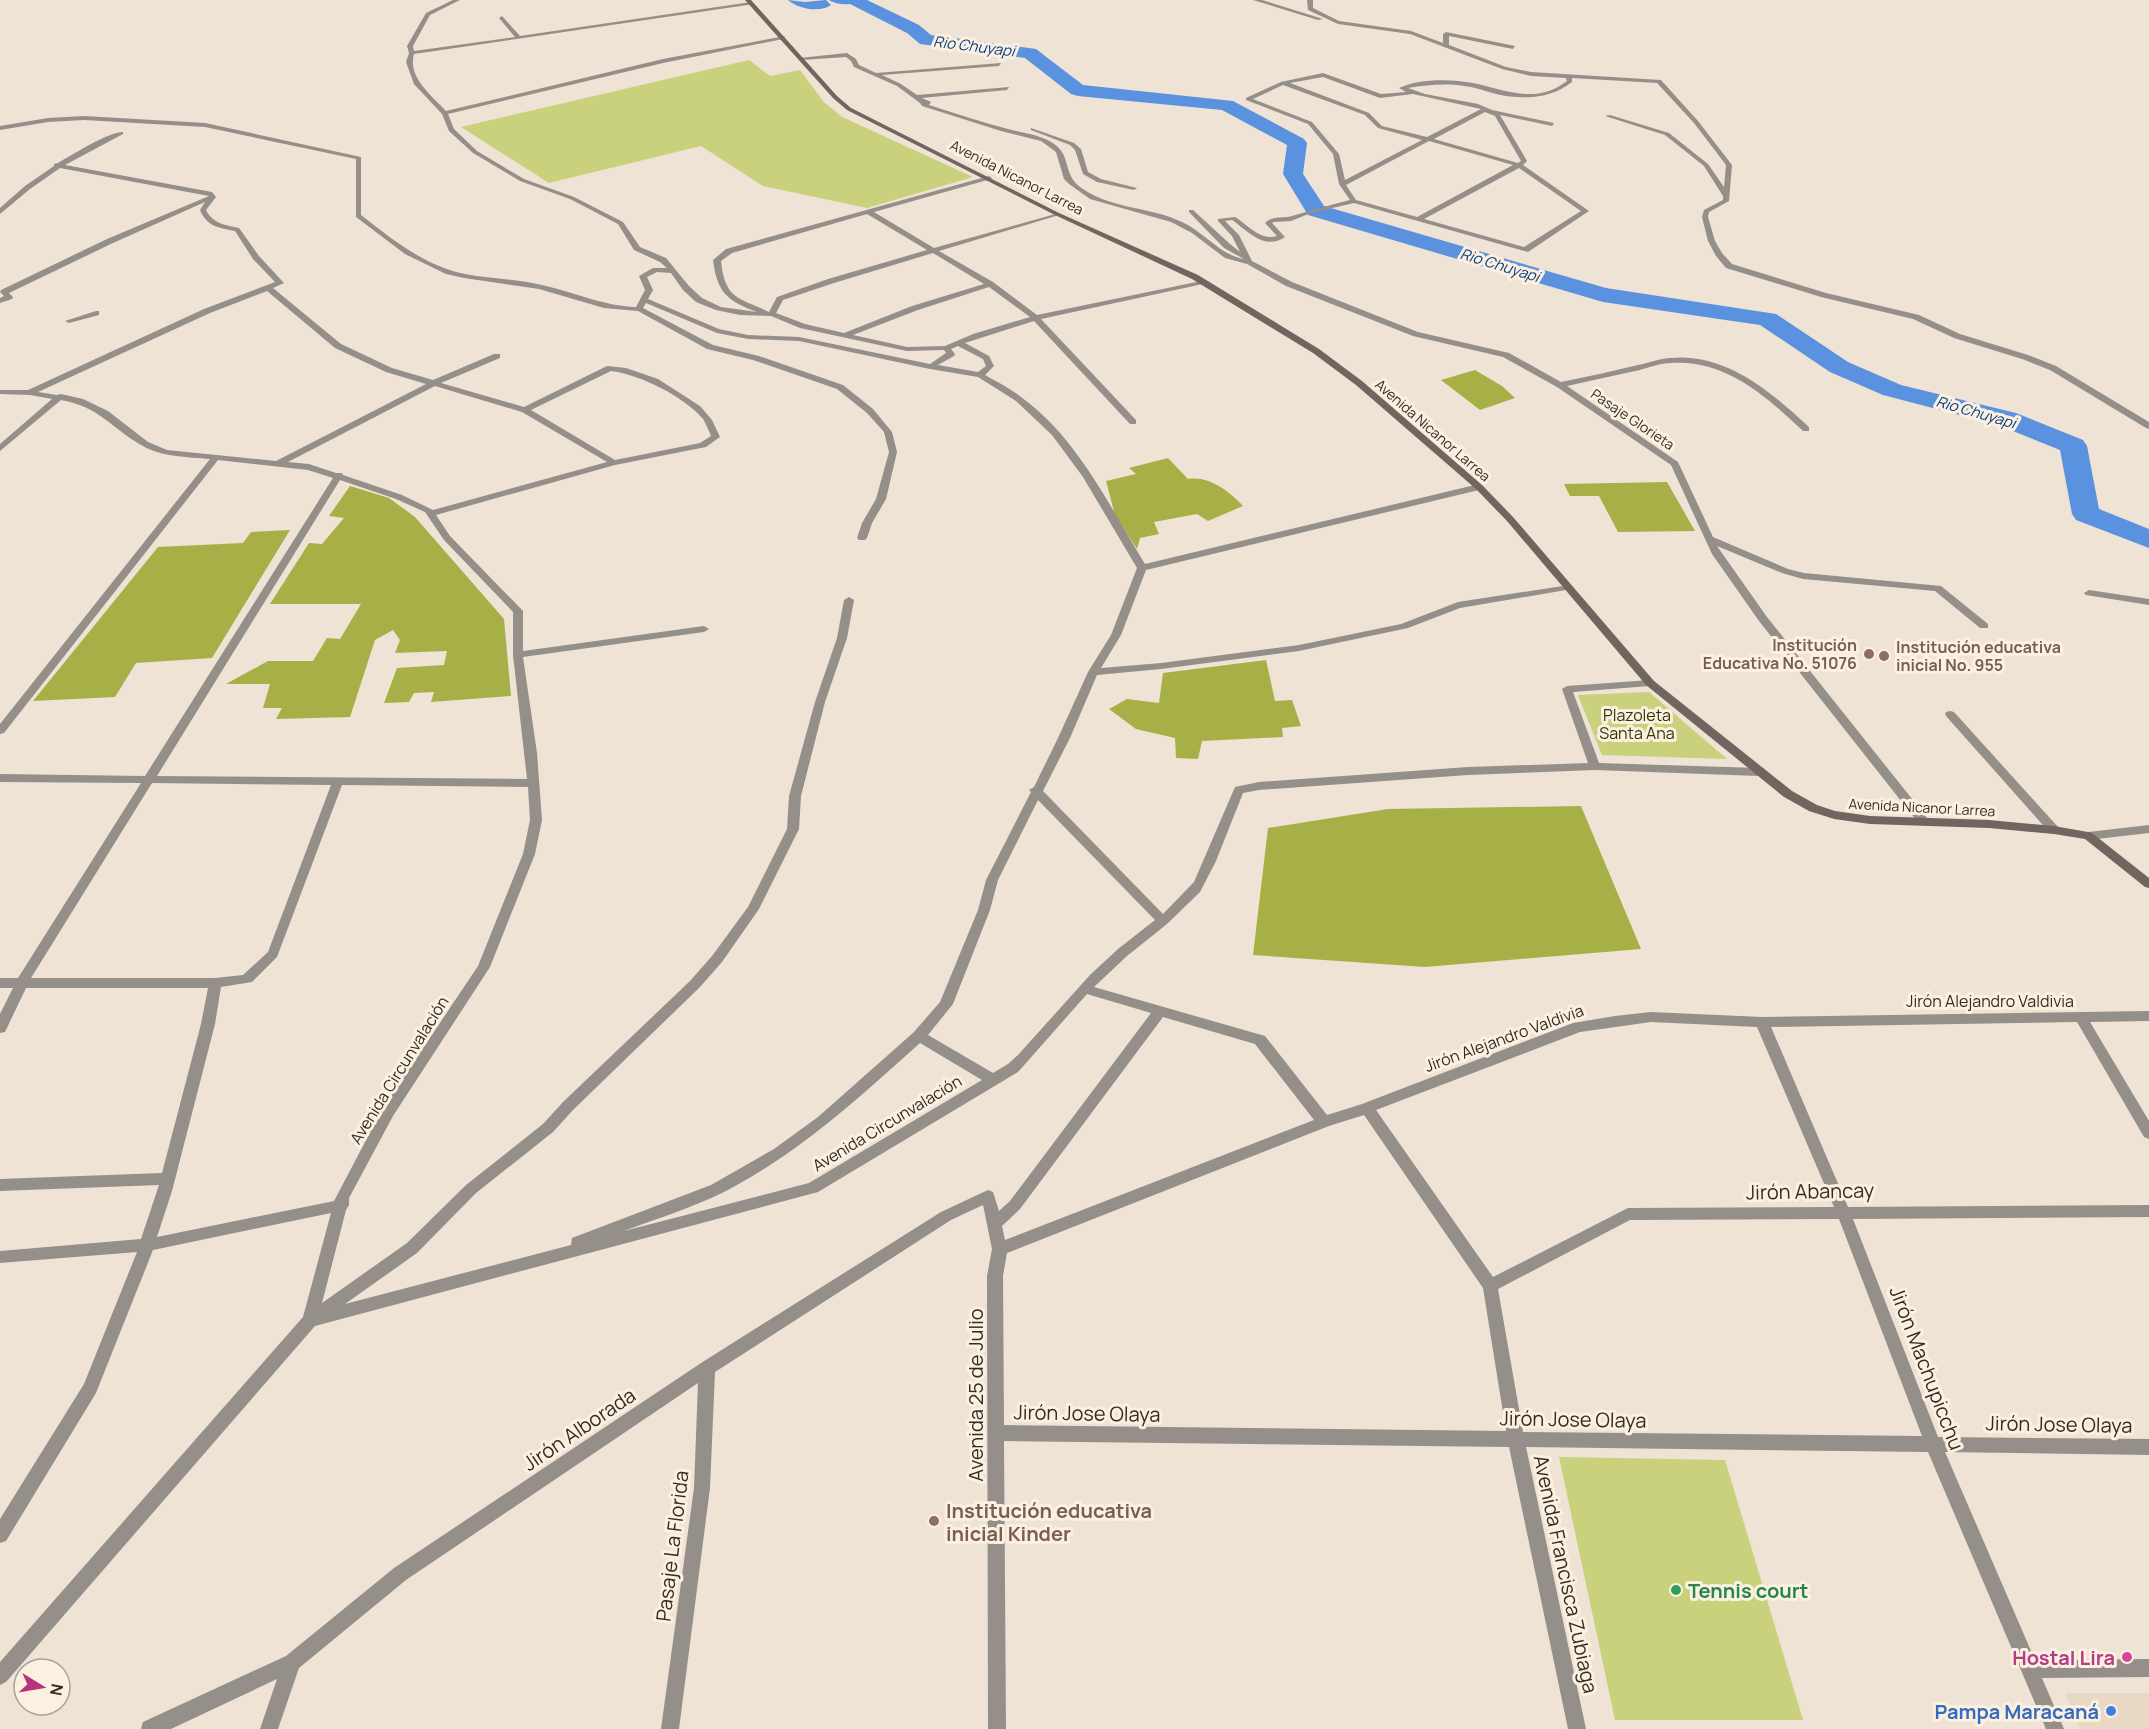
<svg xmlns="http://www.w3.org/2000/svg" width="2149" height="1729" viewBox="0 0 2149 1729" font-family="Manrope,sans-serif">
  <style>
    .built { fill: #e9d8c3 }
    .green { fill: #c9d17c }
    .forest { fill: #a7b046 }
    .lines { fill: none; stroke-linecap: round; stroke-linejoin: round }
    .canal { fill: #5b92df; fill-rule: evenodd }
    .river { fill: #5b92df; fill-rule: evenodd }
    .minor { fill: #958f8a; fill-rule: evenodd }
    .secondary { fill: #70665f; fill-rule: evenodd }
    .education-dot { fill: #8d6e63; stroke: #fcf0e1; stroke-width: 2 }
    .leisure-dot { fill: #2e9e5b; stroke: #fcf0e1; stroke-width: 2 }
    .hotel-dot { fill: #d1479c; stroke: #fcf0e1; stroke-width: 2 }
    .shop-dot { fill: #3f7fe0; stroke: #fcf0e1; stroke-width: 2 }
    .labels { text-anchor: middle; dominant-baseline: central; stroke-width: 6; stroke-linejoin: round; paint-order: stroke }
    .far-street-label { font-size: 14px; fill: #312d27; stroke: #fcf0e1 }
    .far-water-label { font-size: 15px; font-style: italic; fill: #083f84; stroke: #fcf0e1 }
    .education-label { font-size: 16px; font-weight: bold; fill: #785e54; stroke: #fcf0e1; text-anchor: end }
    .park-label { font-size: 16px; fill: #313407; stroke: #fcf0e1 }
    .street-label { font-size: 16px; fill: #312d27; stroke: #fcf0e1 }
    .near-street-label { font-size: 20px; fill: #312d27; stroke: #fcf0e1 }
    .near-education-label { font-size: 20px; font-weight: bold; fill: #785e54; stroke: #fcf0e1; text-anchor: start }
    .near-leisure-label { font-size: 20px; font-weight: bold; fill: #27864d; stroke: #fcf0e1; text-anchor: start }
    .near-hotel-label { font-size: 20px; font-weight: bold; fill: #b23c85; stroke: #fcf0e1; text-anchor: end }
    .near-shop-label { font-size: 20px; font-weight: bold; fill: #366cbe; stroke: #fcf0e1; text-anchor: end }
  </style>
  <rect width="100%" height="100%" fill="#eee3d4"/>
  <path class="built" d="M2065,1693h84v36h-69z"/>
  <path class="green" d="M749,60l21,16 30,-6 24,32 18,15 131,60 -106,31 -104,-22 -62,-40 -152,37 -88,-56z
    M1649,692l78,67 -125,-4 -24,-60z
    M1559,1457l166,3 78,260h-188z"/>
  <path class="forest" d="M1475,370l27,16 13,12 -35,12 -39,-30z
    M1168,458l20,21c21,-3 41,12 55,27l-35,15 -11,-7 -43,8 5,12 -19,4 -3,11 -22,-34 -9,-34 30,-7 -7,-6z
    M1667,482l28,49 -77,1 -19,-36h-29l-6,-12z
    M350,486l39,12 26,19 89,102 7,77 -80,6 3,-10 -20,1 -5,9 -25,1 13,-35 47,-3 3,-14 -52,2 5,-13 -7,-10 -18,10 -25,77 -74,2 6,-11h-19l7,-24h-44l42,-23h45l14,-23 13,1 21,-35h-91l39,-61 13,1 22,-26 -15,-2z
    M290,530l-78,128 -76,5 -21,34 -82,4 125,-154 85,-4 8,-11z
    M1266,660l9,41 17,-1 9,26 -19,2 1,9 -81,4 -4,18 -22,-1 -1,-20 -39,-9 -27,-20 18,-10 32,4 4,-30z
    M1581,806l60,143 -216,18 -172,-12 15,-127 120,-19z"/>
  <g class="lines">
    <path class="canal" d="M788,0l17,2 21,-2 5,5c-11,8 -33,4 -43,-5z
      M829,0h31l1,1c-7,5 -25,4 -32,-1z"/>
    <path class="river" d="M846,0h21l52,25 12,10 105,14 47,36 150,16 71,38 3,4 -4,31 21,32 282,82 170,26 72,48 53,23 115,28 67,27 4,6 12,63 50,20v19l-73,-28 -4,-6 -12,-64 -62,-25 -115,-30 -53,-23 -70,-47 -157,-23 -295,-87 -25,-41 4,-29 -65,-35 -144,-14 -7,-2 -46,-36 -105,-14 -13,-11 -59,-30z"/>
    <path class="minor" d="M453,0h7l-30,15 -17,31 1,5 101,-14 -16,-19 3,-2 18,20 231,-34 3,2 -340,50c-7,23 18,42 32,57l217,-52 122,-23 -2,3 -120,24 -215,51 6,15 23,22 47,28 50,18 49,25 17,25 26,11 23,28 13,12 19,9 36,5c-30,-11 -40,-20 -44,-52l13,-11 263,-73 3,2 -1,1 -117,33 60,36 125,-35v2l-120,36 54,31 44,33 169,-35 1,2 -4,2 -162,35 95,101v4h-6l-96,-103 -69,22 24,13 5,10 -9,9c12,7 25,13 36,22 56,40 89,110 124,167l334,-80 5,3 -5,3 -333,80 -25,65 -20,33 60,-5 138,-18 102,-21 57,-22 111,-17v4l-3,1 -106,18 -52,20 -109,23 -138,18 -64,6 -27,63 -27,53 120,123 31,-32 41,-95 24,-5 209,-15 120,-4 -26,-74 5,-3 83,-6 5,3 -5,3 -77,6 26,71 160,5 6,4 -6,4 -164,-6 -127,5 -209,15 -16,3 -27,68 -16,31 -33,32 -40,32 -33,31 171,49 62,79 35,-11 211,-81 42,-7 36,-4 111,5 387,-6v10l-59,1 59,99v18l-5,-2 -67,-115 -306,5 77,180 301,-2v12l-296,2 85,218 211,2v16l-204,-3 90,208 114,-1v18l-107,1 22,51h-18l-118,-277 -402,-5 60,282h-18l-59,-282 -505,-6 2,288h-18l-1,-453 5,-27 -9,-44 -32,15 -236,152 -5,116 -31,241h-18l33,-241 4,-105 -292,197 -107,88 -21,61h-18l17,-50 -106,50h-30l2,-7 143,-66 108,-88 307,-205 240,-151 47,-22 5,2 6,19 11,-10 141,-188 -64,-19 -69,78 -200,120 -503,134 -309,356 -6,3v-23l303,-345 28,-104 -178,37 -57,143 -90,148 -6,2v-24l84,-135 53,-132 -137,11v-12l141,-12 18,-54 -159,6v-12l162,-6 39,-149 7,-36h-182l-21,44 -5,1v-19l13,-26h-13v-10h18l123,-195 -141,-1v-8l145,2 188,-298 -25,-8 -90,-10 -214,273 -4,1v-10l210,-265c-23,-2 -49,-2 -69,-14 -31,-18 -41,-38 -80,-45l-61,51v-7l52,-45 -22,-4 -30,-1v-4h28l176,-81 71,-27 -22,-23 -18,-28c-16,-3 -29,-5 -35,-21l5,-8 -92,41 -104,50 4,4 -1,2 -12,4v-5l4,-2 -4,-4 1,-2 106,-51 102,-43 -149,-28 -30,21 -30,25v-6l25,-22 29,-20v-2l4,-1c14,-8 50,-31 65,-31v2l-58,31 147,27 4,5 -10,13c7,14 20,15 33,18l20,28 25,27 -11,5 68,56 51,24 41,12 61,-26h6v4l-59,25 83,24 83,-41 19,2 32,11 42,27 12,14 8,17 -14,10 -91,18 -179,50 14,21 73,75v40l181,-25 5,3 -5,3 -181,25 14,96 5,67 -7,34 -45,113 -97,149 -44,82v7l-3,5 -24,93 85,-60 59,-58 77,-61 20,-22 127,-121 22,-25 36,-49 39,-78 2,-33 26,-94 22,-64 7,-38 5,-3 5,3 -7,38 -22,64 -24,94 -2,33 -40,80 -37,53 -22,25 -127,123 -20,22 -77,61 -59,60 -72,51 226,-59 1,-7 139,-53 63,-36 44,-32 96,-85 26,-30 38,-92 8,-30 45,-88 -2,-2 5,-3 24,-49 30,-66 23,-37 26,-67 -54,-91 -31,-42 -36,-34 -38,-24 -48,-8 -131,-28 -51,-2 -31,-6 -71,-30 -3,5 70,37 46,11 84,29 30,24 19,23 5,20 -11,47 -14,24 -5,15 -2,2h-6l-2,-2 5,-15 14,-24 13,-47 -5,-20 -17,-19 -30,-24 -84,-29 -46,-11 -69,-38 -34,-3 -65,-19 -75,-11 -18,-4 -41,-20 -49,-37v-58l-151,-32 -121,-7 -36,2 -48,8v-4l48,-8 36,-2 121,7 156,34v58c32,25 64,51 104,59 26,5 52,5 77,11 32,7 61,21 94,22l9,-17 -6,-14 14,-8h14l-7,-6 -26,-12 -16,-26 -48,-25 -50,-18 -47,-28 -24,-22 -7,-17 -28,-30 -8,-22 3,-9 -2,-7 19,-33zM867,214l60,36 -99,29 -51,18 -8,15c-28,-14 -44,-11 -48,-51l11,-8zM933,253l51,31 -72,22 -68,27 -39,-9 -29,-11 7,-13 51,-17zM657,272l14,1 12,17 13,12 20,8 24,5 31,1 29,12 107,23 37,-1 2,3 -16,11 -131,-27 -51,-2 -29,-6 -71,-30 5,-9 -6,-13zM989,287l41,30 -57,17 -28,12 -38,1 -54,-12 65,-25zM267,291l68,57 51,24 40,12 -150,77 -109,-11 -19,-8 -40,-31 -25,-12 -22,-5 -4,1 -19,-3 172,-79zM958,346l25,13 3,7 -8,6 -40,-7 16,-9 1,-2 -4,-5zM611,371c28,3 74,26 92,48 3,5 6,12 8,17l-11,7 -85,17 -84,-50zM435,386l87,26 85,50 -174,48 -31,-15 -59,-20 -1,-2h-6l-27,-9 -21,-2zM340,480l56,19 29,13 19,28 69,72v43l14,124 -370,-3zM152,783l179,2 -63,167 -25,23 -28,3h-184zM342,785l186,2 2,33 -7,34 -45,112 -95,142 -49,93 -177,36 15,-46 43,-167 6,-37 31,-5 25,-25zM1038,800l117,120 -37,29 -28,26 -72,80 -10,9 -15,9 -65,-38 25,-31 37,-94 8,-30zM1163,1017l92,27 59,76 -309,120 -3,-14 18,-17zM1651,1022l106,5 77,180 -206,1 -135,69 -117,-167 204,-78zM920,1043l62,37 -173,103 -185,48c32,-12 67,-23 98,-38 78,-40 134,-93 198,-150zM1364,1115l119,173 23,143 -502,-6 -1,-149 4,-23 322,-127zM1839,1219l83,217 -399,-4 -25,-143 132,-69z
      M1253,0h9l61,19 -5,1z
      M1307,0h6v8l26,13 72,10 32,12v-9l3,-2 69,14 -2,3 -64,-13v9l57,22 25,5 130,8 37,41 34,44 -3,36 -20,11 -1,5 7,24 7,12 10,11 94,29 93,22 41,19 68,21 28,11 93,56v7l-3,-1 -96,-58 -28,-11 -68,-21 -41,-19 -92,-22 -95,-29 -10,-12 -8,-15 -6,-24 2,-7 19,-10v-4l-19,-30 -39,-31 -60,-19 5,-1 59,18 39,31 16,23 2,-22 -32,-42 -37,-40 -85,-5v4c-21,17 -50,18 -76,12 -11,-3 -21,-7 -32,-8 -18,-3 -37,-1 -56,2l17,6 53,10 14,6 62,13 -2,3 -52,-11 27,46 -4,4 66,46 -61,41 -174,-49 -43,10 -20,8 -17,1 -2,1 13,14c-21,14 -37,-6 -53,-17l-7,1 14,14 13,26 40,21 126,50 91,21 52,29c26,-5 51,-11 77,-17 10,-2 20,-6 31,-7 57,-6 102,34 140,69v4h-6c-37,-35 -78,-72 -132,-68 -11,0 -21,4 -31,7 -25,5 -49,11 -73,16l111,76 35,75 75,32 16,4 137,13 47,38v4h-8l-45,-37 -132,-12 -21,-6 -65,-27 50,71 161,202 2,3 -2,3h-8l-161,-204 -47,-67 -41,-89 -114,-78 -54,-30 -90,-21 -127,-50 -39,-22 -22,-6 -33,-25 -21,-11 -81,-23 -21,-15 -5,-5 -8,-27 -15,-11 -40,-10 -79,-25 -2,-3 -23,-17 -43,-19 -3,-6 -5,-4 -44,3 -3,-2 48,-5 9,6 3,6 17,8 125,-10 -2,3 -117,9 19,9 16,11 92,-8 -2,3 -85,8 9,4 -2,3c26,8 52,17 79,24 15,4 30,5 43,13 23,13 9,32 32,47 29,20 68,18 99,33 22,10 38,33 62,37l-20,-11 -35,-36v-2h4l37,34 10,8 -8,-16 -14,-15v-2l17,-2c13,8 25,24 42,19l-12,-13c8,-8 17,-4 27,-7 20,-6 38,-11 58,-16l-11,-16 -6,-30 -25,-30 -62,-24v-2l35,-16 42,-9 58,21 25,-2 -7,-4c20,-10 53,-9 74,-5 33,7 63,22 94,-2l-1,-3 -35,-2 -29,-7 -92,-35 -72,-10 -30,-14zM1323,77l57,21 33,-4 68,15 -54,28 -45,-11 -13,-13 -79,-30zM1283,85l82,30 13,13 44,12 -77,40 -6,-26 -27,-32 -59,-23zM1485,112l10,4 26,45 -3,2 -84,-24zM1429,141l84,24 -96,52 -61,-17 -10,-15zM1519,168l62,43 -57,36 -100,-28z
      M1031,128l43,15 7,6 7,23 13,7 36,9 -3,2 -37,-8 -14,-8 -8,-24 -5,-5 -39,-15z
      M96,311h3v4l-30,8 -4,-2z
      M2089,590l60,9v6l-63,-10 -2,-2z
      M1950,711l4,1 104,115 2,3 -2,3h-8l-104,-117 -1,-2 1,-2z
      M2149,825v8l-61,7 -6,-4 6,-4z"/>
    <path class="secondary" d="M745,0h6l86,96 14,12 208,105 139,62 121,74 43,32 120,104 31,32 141,164 138,110 25,14 18,6 35,5 119,4 65,6 34,6 4,1 57,45v10l-4,-1 -60,-48 -31,-5 -65,-6 -119,-4 -36,-5 -25,-8 -25,-14 -138,-112 -139,-164 -31,-32 -120,-104 -43,-32 -121,-74 -137,-64 -208,-105 -14,-12z"/>
  </g>
  <g class="education-dot">
    <circle cx="1869" cy="654" r="6"/>
    <circle cx="1884" cy="656" r="6"/>
    <circle cx="934" cy="1521" r="6"/>
  </g>
  <circle class="leisure-dot" cx="1676" cy="1590" r="6"/>
  <circle class="hotel-dot" cx="2127" cy="1657" r="6"/>
  <circle class="shop-dot" cx="2111" cy="1711" r="6"/>
  <g class="labels">
    <g class="far-street-label">
      <text transform="translate(1017 177) rotate(27)">Avenida Nicanor Larrea</text>
      <text transform="translate(1633 419) rotate(34)">Pasaje Glorieta</text>
      <text transform="translate(1433 430) rotate(41)">Avenida Nicanor Larrea</text>
      <text transform="translate(1922 807) rotate(3)">Avenida Nicanor Larrea</text>
    </g>
    <g class="far-water-label">
      <text transform="translate(974 46) rotate(7)">Rio Chuyapi</text>
      <text transform="translate(1500 265) rotate(17)">Rio Chuyapi</text>
      <text transform="translate(1976 412) rotate(16)">Rio Chuyapi</text>
    </g>
    <g class="education-label">
      <text x="1857" y="645">Institución<tspan x="1857" dy="18">Educativa No. 51076</tspan></text>
      <text x="1896" y="647" text-anchor="start">Institución educativa<tspan x="1896" dy="18">inicial No. 955</tspan></text>
    </g>
    <g class="park-label">
      <text x="1637" y="715">Plazoleta<tspan x="1637" dy="18">Santa Ana</tspan></text>
    </g>
    <g class="street-label">
      <text x="1990" y="1001">Jirón Alejandro Valdivia</text>
      <text transform="translate(1504 1038) rotate(-20)">Jirón Alejandro Valdivia</text>
      <text transform="translate(399 1070) rotate(-58)">Avenida Circunvalación</text>
      <text transform="translate(887 1123) rotate(-31)">Avenida Circunvalación</text>
    </g>
    <g class="near-street-label">
      <text transform="translate(1810 1191) rotate(-1)">Jirón Abancay</text>
      <text transform="translate(1927 1368) rotate(69)">Jirón Machupicchu</text>
      <text transform="translate(975 1395) rotate(-90)">Avenida 25 de Julio</text>
      <text transform="translate(1087 1413) rotate(1)">Jirón Jose Olaya</text>
      <text transform="translate(1573 1419) rotate(1)">Jirón Jose Olaya</text>
      <text transform="translate(2059 1424) rotate(1)">Jirón Jose Olaya</text>
      <text transform="translate(579 1429) rotate(-34)">Jirón Alborada</text>
      <text transform="translate(672 1546) rotate(-83)">Pasaje La Florida</text>
      <text transform="translate(1566 1574) rotate(78)">Avenida Francisca Zubiaga</text>
    </g>
    <g class="near-education-label">
      <text x="946" y="1510">Institución educativa<tspan x="946" dy="23">inicial Kinder</tspan></text>
    </g>
    <g class="near-leisure-label">
      <text x="1688" y="1590">Tennis court</text>
    </g>
    <g class="near-hotel-label">
      <text x="2115" y="1657">Hostal Lira</text>
    </g>
    <g class="near-shop-label">
      <text x="2099" y="1711">Pampa Maracaná</text>
    </g>
  </g>
  <g transform="translate(42 1687) rotate(101)"><circle r="28" fill="#fcf0e1" stroke="#aba297" stroke-width="1.5"/>
  <path d="M0-4.5L10 22L0 15L-10 22Z" fill="#b6347e"/>
  <text y="-9" font-size="16" font-weight="bold" text-anchor="middle" fill="#312d27">N</text>
  </g>
</svg>
